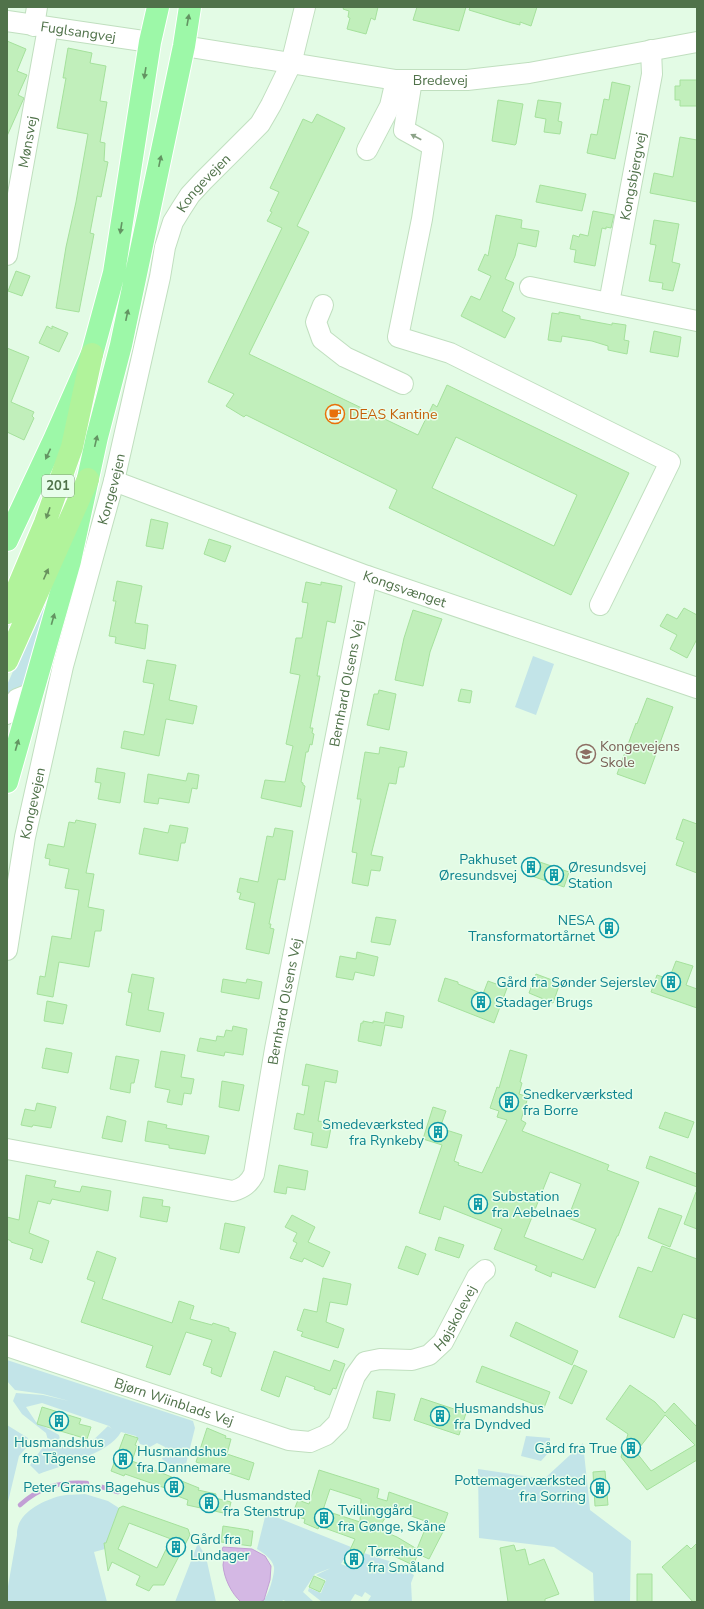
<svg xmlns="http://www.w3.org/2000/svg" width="704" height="1609" viewBox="0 0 704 1609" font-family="'Nunito Sans',sans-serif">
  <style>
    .green { fill: #c2e4e8; fill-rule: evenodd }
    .water { fill: #d4b8e4; stroke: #c29fd5 }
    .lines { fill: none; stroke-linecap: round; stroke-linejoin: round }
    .stream { stroke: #c29fd5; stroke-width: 4.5 }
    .building { fill: #c1efbb; stroke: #a5e19c; fill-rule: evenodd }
    .minor-casing { stroke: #c0dfbf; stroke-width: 22 }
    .major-casing { stroke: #fff; stroke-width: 24 }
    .highway-casing { stroke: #fff; stroke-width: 24 }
    .minor { stroke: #fff; stroke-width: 20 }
    .major { stroke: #9df8a8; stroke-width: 22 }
    .highway { stroke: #b1f39b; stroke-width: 22 }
    .oneway { fill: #639462 }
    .oneway2 { fill: #8da389 }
    .oneway3 { fill: #68925e }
    .labels { text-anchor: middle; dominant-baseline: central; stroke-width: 3; stroke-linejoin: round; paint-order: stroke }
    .shield { fill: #e8feeb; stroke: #7e9c7a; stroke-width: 1 }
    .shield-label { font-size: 13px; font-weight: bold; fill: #50724a }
    .street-label { font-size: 14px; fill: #50724a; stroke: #e8feeb }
    .food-label { font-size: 14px; fill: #c56008; stroke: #e8feeb; text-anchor: start }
    .education-label { font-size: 14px; fill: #785e54; stroke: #e8feeb; text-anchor: start }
    .culture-label { font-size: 14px; fill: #0d838f; stroke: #e8feeb; text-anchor: start }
  </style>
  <rect width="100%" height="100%" fill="#e3fbe5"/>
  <path class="green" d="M69,544l-44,139 -18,12v-10z
    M533,656l21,8 -18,51 -21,-8z
    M7,1360l186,61 2,7 -9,36 -10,5 -14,-10 3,-12 -8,-4 -7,4 -10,-3 -4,-8 -15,-4c-12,22 -59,33 -82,42l-9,-9 18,-25 -2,-7 -24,-19 -9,-13 3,-8 27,2 26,6 -26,-7 -28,-4 -8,-9zM42,1403l67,23 3,3 -4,-3 -21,20 -26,-2 -2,-9 -23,-13 -10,-15z
    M7,1425l21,13 -2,10 -7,8 -12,50z
    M526,1436l24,2v13l-9,10 -20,-5z
    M583,1443l7,67 41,31 -1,61h-36l-1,-29 -39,-26 -75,-9 -1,-69 66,10z
    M85,1494l23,7 11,7 -14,41 -11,3 13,50h-100v-10l10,-57c-1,-22 25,-34 43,-39 8,-2 17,-1 25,-2z
    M266,1513l85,34 -10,17 16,6 7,-17 25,8 25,14 -3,8 1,19h-42l-2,-1 3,-5 -6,-4 -3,5 -7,-3 -5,8h-28l-14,-11 1,-3 12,5 5,-13 -10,-5 15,-7 -16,6 -12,18 11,10h-26l-5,-2 -1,2h-20c6,-4 13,-28 12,-35 -2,-9 -11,-14 -17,-18z
    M198,1543l8,14 10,45h-41z"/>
  <path class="water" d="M223,1547l29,2 13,7 6,10 -1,14 -6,20 -4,2h-19c-10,-9 -17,-24 -18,-37 0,-4 3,-9 4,-12l-5,-3z"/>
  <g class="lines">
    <path class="stream" d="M102,1487l16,5
      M20,1505c20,-18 40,-24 67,-22"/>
  </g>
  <path class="building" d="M344,7h34l-3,13 -4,-2 -5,16 -19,-5 3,-11 -2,-1 1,-6 -6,-2z
    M417,7h49l-7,24 -46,-11z
    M470,7h67l-6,19 -11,-4v3l-8,-2 -43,-13z
    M7,41l19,8 -9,22 10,4 -9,20 6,3 -17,38z
    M68,48l24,5 -2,10 16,3 -6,35 7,1 -7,40 5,1 -1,18 4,1 -7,35 -4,-1 -7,37 4,1 -15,78 -23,-4 10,-61 10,-45 12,-68 -31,-6 9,-50h-3z
    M680,80h17v26h-17v-6h-5v-14h5z
    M612,82l18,4 -15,73 -28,-6 4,-19 6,1 7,-36 5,1z
    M498,100l25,4 -7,40 -1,1 -23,-4z
    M538,100l23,3 -3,18 4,1 -2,12 -16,-2 2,-13 -11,-2z
    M317,114l28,14 -48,98 12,6 -60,122 169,81 15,-31 4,3 10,-22 182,88 -58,122 -182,-87 8,-18 -151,-75 -2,2 -18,-11 8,-12 -26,-12 74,-154 -15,-7 5,-9 -2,-1 9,-19 -9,-4 33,-69 9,4zM456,437l121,58 -23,51 -122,-58z
    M680,137l17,3v62l-47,-9 4,-20 19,4z
    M540,185l46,9 -4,17 -46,-9z
    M593,211l21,4 -3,13 -5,-1v2l-4,-1 -7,38 -21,-4 2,-12 -6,-1 3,-14 6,2 1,-3 8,2z
    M496,215l26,5 -1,8 18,3 -3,16 -18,-4 -3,13 -10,23 9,4 -12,28 13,7 -10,20 -44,-22 10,-20 9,4 11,-24 -13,-6 7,-16 3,2z
    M654,220l25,4 -7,38 8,2 -7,27 -11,-2 1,-6 -14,-2 7,-36 -6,-1z
    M16,271l14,5 -8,20 -14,-5z
    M559,312l21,4v3l32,6v-2l14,2 -2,15 5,1 -2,13 -19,-4v-4l-16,-5 -30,-5 -1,6 -13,-2 4,-27 7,1z
    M47,326l5,3v-3l16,7 -9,19 -20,-9z
    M654,331l27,6 -3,20 -28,-5z
    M7,348l22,9 -18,45 23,10 -2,4 2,2 -10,22 -17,-8z
    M151,519l17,4 -5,26 -17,-3z
    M209,539l22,7 -6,16 -21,-8z
    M117,581l25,5 -7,37 13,2 -3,24 -30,-6 1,-6 -7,-1 7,-35h-3z
    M306,582l15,3v-3l21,4 -7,37 -8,-2 -10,55h3l-10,52h3l-1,5 2,1 -2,11 -2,-1 -2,8h-2l-5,30 2,1v2l2,1 -4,21 -40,-9 4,-18 20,2 8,-36 -7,-2 14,-69 -10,-2 6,-35h6l6,-35 -6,-1z
    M684,608l13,7v24l-10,19 -17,-9 7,-14 -17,-9 7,-12 10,5z
    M413,610l29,9 -12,33 -7,34 -28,-6 9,-42z
    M147,660l29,5 -7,35 28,6 -4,18 -27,-5 -7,37 -38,-8 3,-17 20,4 10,-51 -11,-2z
    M461,689l11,2 -2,12 -12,-2z
    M379,690l17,4 -7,36 -22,-5 7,-31h4z
    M647,698l26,9 -28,77 -28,-10 19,-51 1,1z
    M380,747l27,5 -3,15h-5l-3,17 -7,-1 -18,72 12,2 -3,14 -9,-1 -3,16 -16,-3 5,-30 -5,-1 9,-53h-4l8,-47 14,2z
    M97,768l28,5 -5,30 -22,-4 3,-16 -6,-1z
    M188,773l11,2 -2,14 -5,-1 -3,15 -30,-5 -1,6 -14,-2 4,-28 38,7z
    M683,819l14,5v49l-21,-8 8,-23 -8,-3z
    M76,820l20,4 -10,49 8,1 -6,33 16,3 -3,21h-6l-6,36 -30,-5 -6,35 -16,-3 3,-18 5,1 7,-41 19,3 8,-49 -14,-2 4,-19 -20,-4 1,-6 -5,-1 3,-14 16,3 5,-25 6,1z
    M170,825l18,3 -3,15h-4l-3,18 -39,-7 5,-26 24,5z
    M275,828l18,3 -8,49 -7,-1 -9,45h2l-1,4 4,1 -5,25 -23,-5 9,-46 -16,-4 2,-6 -4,-1 3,-14 18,4 9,-46 6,1z
    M528,858l41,14 -5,15 -41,-14z
    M376,917l20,3 -6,25 -19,-3z
    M357,952l21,5 -4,19 -19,-4 -2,8 -17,-3 4,-21 16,3z
    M676,961l17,5 -7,19 11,4v19l-46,-16 6,-17 12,4z
    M132,974l22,4 -6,32 16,3 -4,19 -34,-7 6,-32 -4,-1z
    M536,974l24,9 -7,20 -24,-10z
    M445,978l13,4v2l25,10 5,-13 19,7 -13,35 -56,-22z
    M223,979l23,4 1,-4 15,3 -3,17 -38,-7z
    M47,1001l20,4 -4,19 -19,-3z
    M386,1012l18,4 -2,12 -17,-3 -4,21 -23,-5 3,-18h2v-2l10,2v-2l11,2z
    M233,1026l14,3 -4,26 -18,-3 -1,4 -27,-5 3,-13 16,3 1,-5 7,1 2,-7 6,1z
    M46,1048l26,5 -4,20 -26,-5z
    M510,1050l17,5 -7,27 2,1 -3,11 9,3 -7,23 5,3 -4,8 87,34 -2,5 32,12 -21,54h-1l-22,52 -43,-16 -1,5 -16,-7 2,-4 -43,-17 8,-20 -58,-23 -4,14 -21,-7 23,-68 -19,-6 10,-32 13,4 -6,17 22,7 -8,26 5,2 -1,2 24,8 25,-53 -10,-3 2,-6 -9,-3 7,-21 2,1zM550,1172l31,12 -13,34 28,11 -13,31 -59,-23z
    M161,1051l24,4 -4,22 13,2 -3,15 -7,-1 -2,12 -15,-3 3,-12 -15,-3z
    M116,1056l23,4 -5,23h-3l-1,10 -20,-4z
    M306,1064l32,7 -2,12 -11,-2 -7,40 14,2 -5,25 -16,-3 2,-12 -19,-4 3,-16 7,2 5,-29 -7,-1z
    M222,1081l22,4 -5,26 -20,-4z
    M37,1103l19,4 -5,21 -18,-3 -1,2 -11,-2 4,-16 10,2z
    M665,1112l29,10 -6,16 -29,-10z
    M107,1116l19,5 -4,21 -20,-4z
    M148,1121l19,4 -1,3 43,8 -4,18 -36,-6v-3l-24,-4z
    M650,1156l47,18v13l-51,-19z
    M279,1165l29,6 -3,19 -18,-3 -1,7 -12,-2z
    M26,1175l30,6 -2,6 26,5 2,-6 29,5 -3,20 -56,-12 -2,5 -12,-3 -9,32 20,8 -7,22 -12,-4 3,-10 -22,-7v-1l-4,-2v-22l12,3z
    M696,1192h1v37l-13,-5z
    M143,1197l20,3 -1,6 8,1 -3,15 -27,-5z
    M659,1208l23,8 -12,31 -22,-9z
    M292,1215l23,12 -7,15 22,10 -7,15 -19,-9 -2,4 -12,-4 7,-15 -4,-2 4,-8 -12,-6z
    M225,1223l20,4 -6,26 -19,-4z
    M439,1237l25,8 -5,13 -24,-8z
    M406,1246l20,8 -8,21 -20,-7z
    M662,1246l35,13v60l-14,-5 -9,24 -55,-21 19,-50 14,5z
    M97,1251l19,7 -14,41 70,24 7,-22 15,5 -4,13 22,6 1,-2 16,5v3l7,2 -15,44 -10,-4 1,-5 -9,-3 9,-25 -26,-8 -16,43 -24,-8 7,-21 -72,-24 14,-40 -8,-3z
    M323,1278l28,6 -4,21 -17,-3 -4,20 18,7 -6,19 -37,-12 2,-4 -6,-2 7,-21 13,3z
    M516,1322l62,29 -6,14 -62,-29z
    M274,1351l56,20 4,-11 11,4 -9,25 -3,-1 -3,7 -16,-6 1,-2 -29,-11 -7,21 -18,-7z
    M574,1365l13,6 -15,33 -13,-6z
    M482,1366l68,26 -6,16 -68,-26z
    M630,1385l25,17 10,11 9,-10 23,24v33l-50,30 -26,-33 7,-23 -22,-15zM665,1415l30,30 -44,26 -15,-19z
    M377,1391l18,3 -5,27 -17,-3z
    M421,1398l45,15 -7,22 -45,-15z
    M42,1407l39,12 -2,5 12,3 -4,12 -50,-15z
    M207,1428l19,8 -1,2 6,1 -4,15 27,9 -5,17 -53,-18z
    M125,1434l13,4 -3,7 2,1 -5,15 67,27 -1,2 18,4 -1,4 16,4 -3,12 -41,-9 1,-5 -21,-8 1,-3 -43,-15 -1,2 -13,-5z
    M319,1470l60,19 -2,9 10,3 2,-9 59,21 -4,11 2,2 -17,33 -11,-5 -5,11 -45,-21 -11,25 -13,-6 11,-24 -36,-13 -1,3 -14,-6 1,-4 -13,-4 6,-15 11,4zM330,1489l31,10 -1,23 -37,-12zM391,1509l37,13 -11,27 -20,-12 -19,-8z
    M605,1471l3,34 -13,1 -2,-34z
    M123,1506l65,23 2,6 -26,50h-11l-4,6 -13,-6 4,-9 -28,-14 -4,9 -4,-28h2l13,-35zM129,1523l42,16 -14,29 -39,-19z
    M223,1526l26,4v1h4l-2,15 -30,-4z
    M697,1543v59h-4l-31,-35 25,-22 4,4z
    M514,1545l2,6 9,-2 4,16 15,-6 15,35 -14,5v3h-37l-8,-54z
    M637,1574h15v28h-15z
    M314,1576l11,5 -5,11 -11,-5z"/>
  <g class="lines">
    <g class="minor-casing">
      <g id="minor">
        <path id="s1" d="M7,21l143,21"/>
        <path d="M34,26l3,-19"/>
        <path id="s2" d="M184,46l212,34h71l62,-7 168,-31"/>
        <path d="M412,80l-8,50 29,16 -11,73 -24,118 52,16 220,109 -70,143"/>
        <path d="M367,150l23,-44 6,-26"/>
        <path id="s3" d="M7,255l41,-227"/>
        <path d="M530,287l167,34"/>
        <path id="s4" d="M609,303l43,-229 -1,-24"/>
        <path d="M323,305l-7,17 6,17 23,18 58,27"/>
        <path id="s5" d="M114,481l253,95 330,112"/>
        <path d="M7,714l10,-15 15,-6"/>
        <path id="s6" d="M7,950l18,-113 38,-171 51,-185 46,-204 5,-30 8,-25 8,-13 9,-14 13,-14 57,-57 11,-19 20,-41 14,-57"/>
        <path id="s7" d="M7,1149l226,42c10,-3 16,-7 21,-17l21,-125 92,-473"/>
        <path id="s8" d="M7,1346l282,94 21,2 16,-7 12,-12 17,-47 10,-14 15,-3 32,1 17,-5 14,-13 34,-65 8,-7"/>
      </g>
    </g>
    <g class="major-casing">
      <path id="major" d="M7,540l47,-100 38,-86 22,-81 36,-231 8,-35
        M7,782l63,-221 27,-124 24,-92 63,-299 6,-39"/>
    </g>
    <g class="highway-casing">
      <path id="highway" d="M7,613l38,-90 27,-76 20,-93
        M7,661l81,-182"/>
    </g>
    <use href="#minor" class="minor"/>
    <use href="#major" class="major"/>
    <use href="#highway" class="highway"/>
  </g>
  <defs><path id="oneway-solid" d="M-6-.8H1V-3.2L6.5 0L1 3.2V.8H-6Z"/></defs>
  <g class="oneway">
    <use href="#oneway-solid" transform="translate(188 20) rotate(-80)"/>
    <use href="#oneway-solid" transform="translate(145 73) rotate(99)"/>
    <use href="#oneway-solid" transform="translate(160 161) rotate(-78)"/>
    <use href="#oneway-solid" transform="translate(121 228) rotate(99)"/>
    <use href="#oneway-solid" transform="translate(127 315) rotate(-78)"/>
    <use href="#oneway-solid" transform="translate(96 441) rotate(-77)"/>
    <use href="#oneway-solid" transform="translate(48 454) rotate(115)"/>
    <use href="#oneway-solid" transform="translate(53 619) rotate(-74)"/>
    <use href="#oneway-solid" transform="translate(17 745) rotate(-74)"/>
  </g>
  <use class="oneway2" href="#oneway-solid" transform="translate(416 137) rotate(-152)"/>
  <g class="oneway3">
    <use href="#oneway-solid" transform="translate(48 513) rotate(109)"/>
    <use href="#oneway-solid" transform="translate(46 574) rotate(-66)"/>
  </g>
  <defs>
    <g id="cafe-ring" transform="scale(1)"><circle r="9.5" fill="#e8feeb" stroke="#e8710a" stroke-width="1.5"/><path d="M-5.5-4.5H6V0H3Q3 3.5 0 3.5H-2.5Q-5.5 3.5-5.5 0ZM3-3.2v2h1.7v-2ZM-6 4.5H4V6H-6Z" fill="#e8710a"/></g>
    <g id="school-ring" transform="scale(1)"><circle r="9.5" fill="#e8feeb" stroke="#8d6e63" stroke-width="1.5"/><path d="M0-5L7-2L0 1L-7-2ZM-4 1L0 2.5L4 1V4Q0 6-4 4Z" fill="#8d6e63"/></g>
    <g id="building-ring" transform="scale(1)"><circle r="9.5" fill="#e8feeb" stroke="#0f9aa8" stroke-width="1.5"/><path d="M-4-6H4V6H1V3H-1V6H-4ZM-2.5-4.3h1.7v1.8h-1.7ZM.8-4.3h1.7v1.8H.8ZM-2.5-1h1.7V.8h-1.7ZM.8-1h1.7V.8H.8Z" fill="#0f9aa8"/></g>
  </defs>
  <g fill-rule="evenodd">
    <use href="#cafe-ring" x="335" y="414"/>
    <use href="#school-ring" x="586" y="754"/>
    <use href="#building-ring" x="531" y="867"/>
    <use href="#building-ring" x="554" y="875"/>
    <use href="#building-ring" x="609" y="928"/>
    <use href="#building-ring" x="671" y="982"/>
    <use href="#building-ring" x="481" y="1002"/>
    <use href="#building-ring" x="509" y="1102"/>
    <use href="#building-ring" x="438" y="1132"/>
    <use href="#building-ring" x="478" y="1204"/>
    <use href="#building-ring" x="440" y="1416"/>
    <use href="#building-ring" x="59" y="1421"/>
    <use href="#building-ring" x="631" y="1448"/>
    <use href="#building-ring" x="123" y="1459"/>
    <use href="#building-ring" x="174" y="1487"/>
    <use href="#building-ring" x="600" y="1488"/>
    <use href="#building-ring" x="209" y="1503"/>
    <use href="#building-ring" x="324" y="1518"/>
    <use href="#building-ring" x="176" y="1547"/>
    <use href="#building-ring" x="354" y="1559"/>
  </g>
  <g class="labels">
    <rect class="shield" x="42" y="475" width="32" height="22" rx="3"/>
    <g class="shield-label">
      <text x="58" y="486">201</text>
    </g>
    <g class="street-label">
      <text stroke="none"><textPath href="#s1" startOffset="72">Fuglsangvej</textPath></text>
      <text stroke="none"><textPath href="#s2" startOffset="259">Bredevej</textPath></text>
      <text stroke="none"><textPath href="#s3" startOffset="115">Mønsvej</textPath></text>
      <text stroke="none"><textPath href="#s4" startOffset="129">Kongsbjergvej</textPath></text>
      <text stroke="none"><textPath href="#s6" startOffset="797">Kongevejen</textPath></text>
      <text stroke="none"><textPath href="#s6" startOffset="473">Kongevejen</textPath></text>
      <text stroke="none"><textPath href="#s5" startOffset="310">Kongsvænget</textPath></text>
      <text stroke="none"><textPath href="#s7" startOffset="757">Bernhard Olsens Vej</textPath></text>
      <text stroke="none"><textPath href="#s6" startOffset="149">Kongevejen</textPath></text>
      <text stroke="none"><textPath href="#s7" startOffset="433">Bernhard Olsens Vej</textPath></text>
      <text stroke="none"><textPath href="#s8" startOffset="531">Højskolevej</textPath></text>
      <text stroke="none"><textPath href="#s8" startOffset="176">Bjørn Wiinblads Vej</textPath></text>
    </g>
    <g class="food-label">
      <text x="349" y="414">DEAS Kantine</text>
    </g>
    <g class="education-label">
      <text x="600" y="746">Kongevejens<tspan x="600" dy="16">Skole</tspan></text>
    </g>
    <g class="culture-label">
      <text x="517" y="859" text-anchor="end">Pakhuset<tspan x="517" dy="16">Øresundsvej</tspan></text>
      <text x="568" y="867">Øresundsvej<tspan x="568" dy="16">Station</tspan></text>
      <text x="595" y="920" text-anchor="end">NESA<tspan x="595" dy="16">Transformatortårnet</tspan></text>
      <text x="657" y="982" text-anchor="end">Gård fra Sønder Sejerslev</text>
      <text x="495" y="1002">Stadager Brugs</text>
      <text x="523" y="1094">Snedkerværksted<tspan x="523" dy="16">fra Borre</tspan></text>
      <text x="424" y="1124" text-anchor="end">Smedeværksted<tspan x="424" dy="16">fra Rynkeby</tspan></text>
      <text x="492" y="1196">Substation<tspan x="492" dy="16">fra Aebelnaes</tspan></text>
      <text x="454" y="1408">Husmandshus<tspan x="454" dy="16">fra Dyndved</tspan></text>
      <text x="59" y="1442" text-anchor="middle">Husmandshus<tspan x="59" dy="16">fra Tågense</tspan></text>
      <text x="617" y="1448" text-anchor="end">Gård fra True</text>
      <text x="137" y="1451">Husmandshus<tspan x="137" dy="16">fra Dannemare</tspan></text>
      <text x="586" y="1480" text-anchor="end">Pottemagerværksted<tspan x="586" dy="16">fra Sorring</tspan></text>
      <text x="160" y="1487" text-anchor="end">Peter Grams Bagehus</text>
      <text x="223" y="1495">Husmandsted<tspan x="223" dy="16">fra Stenstrup</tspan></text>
      <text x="338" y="1510">Tvillinggård<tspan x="338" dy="16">fra Gønge, Skåne</tspan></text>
      <text x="190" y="1539">Gård fra<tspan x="190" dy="16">Lundager</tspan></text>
      <text x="368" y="1551">Tørrehus<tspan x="368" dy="16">fra Småland</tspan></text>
    </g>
  </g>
  <rect width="704" height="1609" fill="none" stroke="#50724a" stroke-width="16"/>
</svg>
